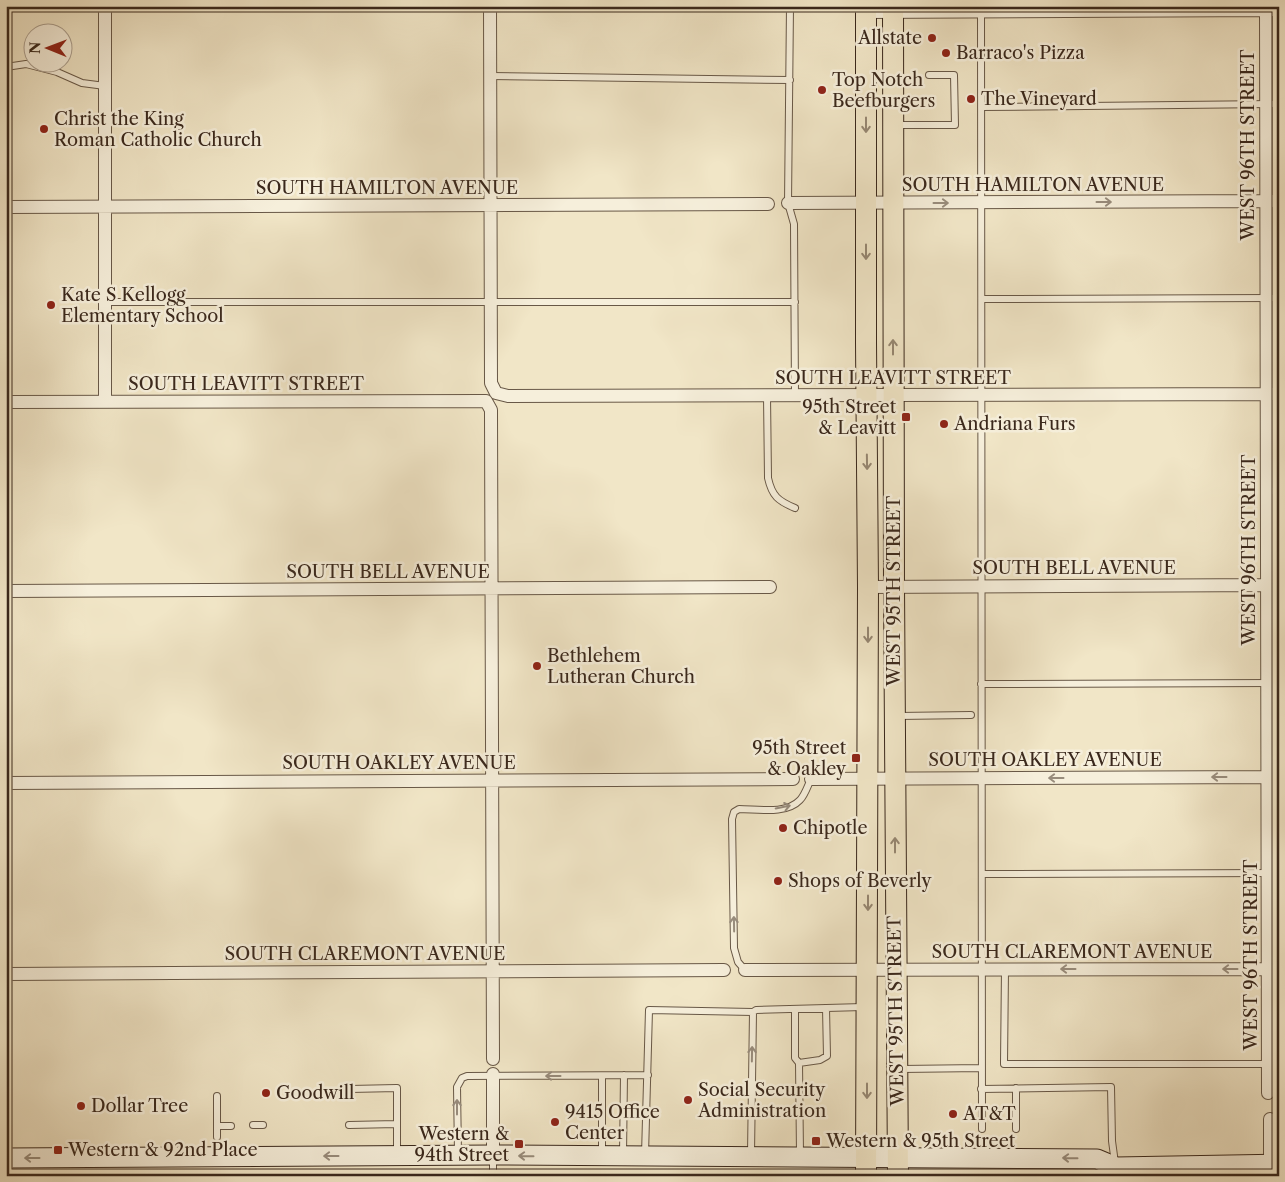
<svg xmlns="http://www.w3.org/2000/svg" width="1285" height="1182" viewBox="0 0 1285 1182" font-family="'Libre Caslon Text',serif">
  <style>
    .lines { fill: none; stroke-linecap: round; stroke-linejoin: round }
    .lane-casing { stroke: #685847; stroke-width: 8 }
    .street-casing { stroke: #685847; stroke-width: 14 }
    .secondary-casing { stroke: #3a281c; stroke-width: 21 }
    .primary-casing { stroke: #3a281c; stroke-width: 22 }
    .lane { stroke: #f6efdb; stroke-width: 6 }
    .street { stroke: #f6efdb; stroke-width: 12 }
    .secondary { stroke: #f6efdb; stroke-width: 19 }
    .primary { stroke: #f1e6c7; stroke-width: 20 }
    .oneway { stroke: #968772 }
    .oneway2 { stroke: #988c7c }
    .poi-dot { fill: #8f2418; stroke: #f6efdb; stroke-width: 2 }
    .labels { text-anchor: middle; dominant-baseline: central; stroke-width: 5; stroke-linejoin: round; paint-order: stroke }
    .poi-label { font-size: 18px; fill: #3a281c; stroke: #f6efdb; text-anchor: start }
    .street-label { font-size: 18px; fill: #3a281c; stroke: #f6efdb }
  </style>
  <rect width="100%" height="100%" fill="#f1e6c7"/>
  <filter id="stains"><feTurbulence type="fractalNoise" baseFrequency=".004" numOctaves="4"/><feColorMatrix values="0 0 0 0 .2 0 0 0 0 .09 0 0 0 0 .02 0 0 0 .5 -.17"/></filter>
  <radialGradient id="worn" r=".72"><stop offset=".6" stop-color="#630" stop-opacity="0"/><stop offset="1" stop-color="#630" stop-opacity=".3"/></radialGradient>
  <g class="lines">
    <g class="lane-casing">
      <path id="lane" d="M790,6l-2,197 6,21 1,172
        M981,10l1,1119
        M6,67l20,-3 31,8 25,11 23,3
        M490,76l300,4
        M981,107l298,-3
        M896,125h59l-1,-50h-25
        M982,299l297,-1
        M105,302h690
        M767,396l1,82c4,18 10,23 27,30
        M1267,491h12
        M981,684l298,-1
        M898,716l73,-1
        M982,874l297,-1
        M1005,969l-1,95h275
        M745,970l-7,-8 -4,-14 -2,-129 2,-7 5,-3c18,0 47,6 61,-9 5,-5 8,-15 11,-21
        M795,1009v49l4,5 21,-3 7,-4 -1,-48
        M799,1063l1,91
        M901,1069l81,-1
        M602,1076v79
        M350,1089l47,-1v66
        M981,1089l130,-2 1,54 3,22
        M217,1096v41
        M253,1125h10
        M349,1125l48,-1
        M217,1126h14
        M1016,1129v-41
        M458,1154l-1,-67 5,-9 5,-2 181,-1
        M751,1154l2,-142
        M623,1155l1,-80
        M645,1155l4,-145 104,2 3,-2 107,-3
        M493,1176v-19"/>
    </g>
    <g class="street-casing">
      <path id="street" d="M105,6v395
        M490,6l1,377 5,10 12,3 771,-2
        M1266,6l2,1087
        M866,12l413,-2
        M788,203l491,-2
        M6,207l762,-3
        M6,402l480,-1 5,9v5l2,644
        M868,587l411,-2
        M6,591l764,-4
        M811,779l468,-2
        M6,783l787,-4
        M745,970l534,-1
        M6,974l718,-4
        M493,1074v81
        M1270,1119v45"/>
    </g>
    <g class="secondary-casing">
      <path id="secondary" d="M6,1158l487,-3 604,4 19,8 163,-3"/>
    </g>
    <g class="primary-casing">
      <path id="primary" d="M866,6v337l2,244 -2,589
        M893,6l1,581 4,589"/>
    </g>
    <use href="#lane" class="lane"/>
    <use href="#street" class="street"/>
    <use href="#secondary" class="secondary"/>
    <use href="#primary" class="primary"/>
  </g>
  <defs><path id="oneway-shaft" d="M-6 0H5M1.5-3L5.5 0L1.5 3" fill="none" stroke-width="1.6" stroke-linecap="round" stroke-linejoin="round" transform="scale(1.25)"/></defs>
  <g class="oneway">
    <use href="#oneway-shaft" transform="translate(866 125) rotate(90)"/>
    <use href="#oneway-shaft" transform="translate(866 252) rotate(90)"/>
    <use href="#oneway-shaft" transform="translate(893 347) rotate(-90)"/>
    <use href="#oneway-shaft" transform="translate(867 462) rotate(89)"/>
    <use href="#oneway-shaft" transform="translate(868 635) rotate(90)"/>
    <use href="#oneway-shaft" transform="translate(895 845) rotate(-90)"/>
    <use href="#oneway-shaft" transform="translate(868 903) rotate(90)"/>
    <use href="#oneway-shaft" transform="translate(867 1091) rotate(90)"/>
  </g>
  <g class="oneway2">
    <use href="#oneway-shaft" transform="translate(1104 202)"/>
    <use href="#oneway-shaft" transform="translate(941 203)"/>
    <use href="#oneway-shaft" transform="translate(1219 777) rotate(180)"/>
    <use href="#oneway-shaft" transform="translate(1056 778) rotate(180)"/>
    <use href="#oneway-shaft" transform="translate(783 807) rotate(-11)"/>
    <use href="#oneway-shaft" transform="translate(734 924) rotate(-91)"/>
    <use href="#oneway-shaft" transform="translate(1068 969) rotate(180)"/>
    <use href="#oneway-shaft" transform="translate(1230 969) rotate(180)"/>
    <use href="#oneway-shaft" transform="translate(752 1054) rotate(-89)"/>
    <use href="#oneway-shaft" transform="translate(553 1076) rotate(180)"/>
    <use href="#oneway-shaft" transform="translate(457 1107) rotate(-90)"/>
    <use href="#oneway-shaft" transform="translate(331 1156) rotate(180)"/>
    <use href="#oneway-shaft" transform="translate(526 1156) rotate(-179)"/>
    <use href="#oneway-shaft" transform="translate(32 1158) rotate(180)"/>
    <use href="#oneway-shaft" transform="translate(1070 1158) rotate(-179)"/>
  </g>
  <g class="poi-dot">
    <circle cx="932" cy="38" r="5"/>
    <circle cx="946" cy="53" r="5"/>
    <circle cx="822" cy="90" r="5"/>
    <circle cx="971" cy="99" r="5"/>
    <circle cx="44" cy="129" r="5"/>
    <circle cx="51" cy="305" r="5"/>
    <rect x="901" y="412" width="10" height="10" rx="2.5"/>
    <circle cx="944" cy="424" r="5"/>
    <circle cx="537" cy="666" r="5"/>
    <rect x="851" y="753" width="10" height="10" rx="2.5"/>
    <circle cx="783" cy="828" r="5"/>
    <circle cx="778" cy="881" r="5"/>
    <circle cx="266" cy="1093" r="5"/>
    <circle cx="688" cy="1100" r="5"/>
    <circle cx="81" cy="1106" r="5"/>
    <circle cx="953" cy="1114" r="5"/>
    <circle cx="555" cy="1122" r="5"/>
    <rect x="811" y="1136" width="10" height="10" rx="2.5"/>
    <rect x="514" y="1139" width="10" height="10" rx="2.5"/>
    <rect x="53" y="1145" width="10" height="10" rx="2.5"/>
  </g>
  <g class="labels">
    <g class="poi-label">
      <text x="922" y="38" text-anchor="end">Allstate</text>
      <text x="956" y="53">Barraco's Pizza</text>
      <text x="832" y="80">Top Notch<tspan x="832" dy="21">Beefburgers</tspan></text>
      <text x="981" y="99">The Vineyard</text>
      <text x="54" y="119">Christ the King<tspan x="54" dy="21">Roman Catholic Church</tspan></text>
      <text x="61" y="295">Kate S Kellogg<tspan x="61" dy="21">Elementary School</tspan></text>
      <text x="896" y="407" text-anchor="end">95th Street<tspan x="896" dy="21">&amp; Leavitt</tspan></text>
      <text x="954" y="424">Andriana Furs</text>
      <text x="547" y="656">Bethlehem<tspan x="547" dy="21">Lutheran Church</tspan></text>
      <text x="846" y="748" text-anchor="end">95th Street<tspan x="846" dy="21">&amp; Oakley</tspan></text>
      <text x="793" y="828">Chipotle</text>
      <text x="788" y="881">Shops of Beverly</text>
      <text x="698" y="1090">Social Security<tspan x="698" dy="21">Administration</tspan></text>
      <text x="276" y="1093">Goodwill</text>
      <text x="91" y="1106">Dollar Tree</text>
      <text x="565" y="1112">9415 Office<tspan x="565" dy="21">Center</tspan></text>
      <text x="963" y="1114">AT&amp;T</text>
      <text x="509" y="1134" text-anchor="end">Western &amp;<tspan x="509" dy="21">94th Street</tspan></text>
      <text x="826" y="1141">Western &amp; 95th Street</text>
      <text x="68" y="1150">Western &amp; 92nd Place</text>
    </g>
    <g class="street-label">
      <text transform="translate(1248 145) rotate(-90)">WEST 96TH STREET</text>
      <text x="1033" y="185">SOUTH HAMILTON AVENUE</text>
      <text x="387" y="188">SOUTH HAMILTON AVENUE</text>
      <text x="893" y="378">SOUTH LEAVITT STREET</text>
      <text x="246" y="384">SOUTH LEAVITT STREET</text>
      <text transform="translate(1249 550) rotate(-90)">WEST 96TH STREET</text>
      <text x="1074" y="568">SOUTH BELL AVENUE</text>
      <text x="388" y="572">SOUTH BELL AVENUE</text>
      <text transform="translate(894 591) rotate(-90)">WEST 95TH STREET</text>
      <text x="1045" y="760">SOUTH OAKLEY AVENUE</text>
      <text x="399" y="763">SOUTH OAKLEY AVENUE</text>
      <text x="1072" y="952">SOUTH CLAREMONT AVENUE</text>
      <text x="365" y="954">SOUTH CLAREMONT AVENUE</text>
      <text transform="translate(1251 955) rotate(-90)">WEST 96TH STREET</text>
      <text transform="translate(896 1011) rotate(-91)">WEST 95TH STREET</text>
    </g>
  </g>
  <rect width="1285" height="1182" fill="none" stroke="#f1e6c7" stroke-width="25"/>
  <rect x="8" y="8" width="1270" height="1167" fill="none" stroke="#3a281c" stroke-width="2.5"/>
  <rect x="12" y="12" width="1260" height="1157" fill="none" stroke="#3a281c"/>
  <g transform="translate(48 48) rotate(271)"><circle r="24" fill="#f6efdb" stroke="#ab9f8f"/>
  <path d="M0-4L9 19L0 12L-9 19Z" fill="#8f2418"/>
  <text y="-8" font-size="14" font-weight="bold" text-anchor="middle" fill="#3a281c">N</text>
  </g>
  <rect width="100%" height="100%" filter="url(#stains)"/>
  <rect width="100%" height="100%" fill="url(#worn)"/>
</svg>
